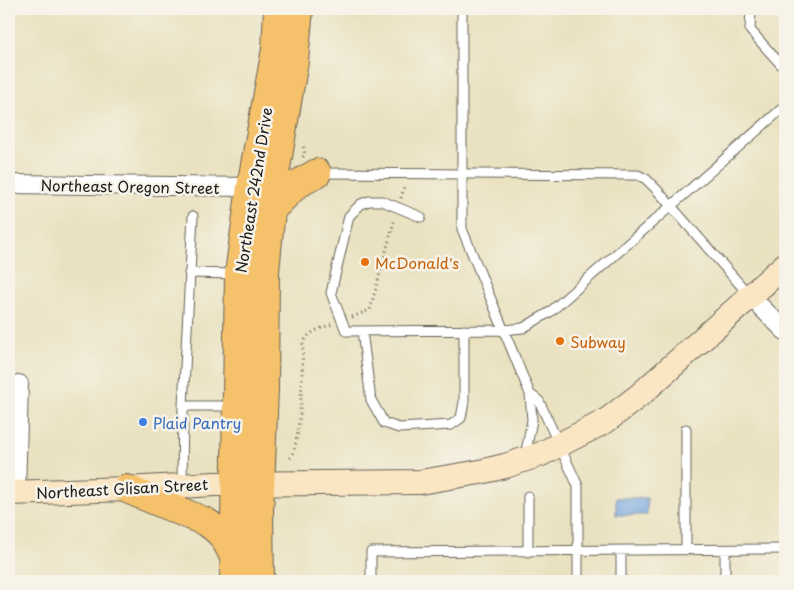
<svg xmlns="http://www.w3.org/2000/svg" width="794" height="590" viewBox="0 0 794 590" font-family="'Playpen Sans',sans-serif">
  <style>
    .water { fill: #75a6df; stroke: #48617e }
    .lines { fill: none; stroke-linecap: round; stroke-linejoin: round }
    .lane-casing { stroke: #646155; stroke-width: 11 }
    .street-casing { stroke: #646155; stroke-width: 20 }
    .secondary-casing { stroke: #646155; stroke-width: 26 }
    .highway-casing { stroke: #646155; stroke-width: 30 }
    .path { stroke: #646155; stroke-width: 3; stroke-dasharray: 1 4; stroke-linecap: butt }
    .lane { stroke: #fff; stroke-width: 9 }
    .street { stroke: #fff; stroke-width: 18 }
    .secondary { stroke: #fbe6c4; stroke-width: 24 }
    .highway { stroke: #f5c16b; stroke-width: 28 }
    .food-dot { fill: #e8710a; stroke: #f7f3e8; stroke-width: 2 }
    .shop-dot { fill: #3f7fe0; stroke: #f7f3e8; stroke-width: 2 }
    .labels { text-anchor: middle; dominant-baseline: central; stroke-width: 5; stroke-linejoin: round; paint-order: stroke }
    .street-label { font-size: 15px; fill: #1c1c1c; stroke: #f7f3e8 }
    .food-label { font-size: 15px; fill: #c56008; stroke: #f7f3e8; text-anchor: start }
    .shop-label { font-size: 15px; fill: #366cbe; stroke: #f7f3e8; text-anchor: start }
  </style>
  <rect width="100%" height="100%" fill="#f7f3e8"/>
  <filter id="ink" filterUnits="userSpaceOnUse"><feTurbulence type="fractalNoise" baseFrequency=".02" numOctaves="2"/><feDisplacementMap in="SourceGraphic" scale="10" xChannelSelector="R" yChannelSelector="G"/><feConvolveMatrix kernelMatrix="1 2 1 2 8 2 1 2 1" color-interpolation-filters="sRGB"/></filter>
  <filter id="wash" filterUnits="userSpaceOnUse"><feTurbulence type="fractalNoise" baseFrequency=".0096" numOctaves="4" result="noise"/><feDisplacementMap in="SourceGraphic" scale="20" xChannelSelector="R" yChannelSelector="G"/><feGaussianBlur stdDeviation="1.12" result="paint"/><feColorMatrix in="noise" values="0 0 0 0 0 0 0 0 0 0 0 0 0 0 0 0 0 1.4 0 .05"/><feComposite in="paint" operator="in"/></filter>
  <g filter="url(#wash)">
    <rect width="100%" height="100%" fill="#e9e1bf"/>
    <path class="water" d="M616,498h31v17h-31z"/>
  </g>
  <g filter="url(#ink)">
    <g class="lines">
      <g class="lane-casing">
        <path id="lane" d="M462,9v220l68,165 2,26 -7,37
          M751,9l-1,21 35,39
          M319,173l319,2 8,4 11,11 93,106
          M193,216l-10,190h51
          M421,217l-39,-16h-13l-8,3 -12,12 -18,77 15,38 158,-1 19,-2 27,-16 235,-206
          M189,273l48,1
          M362,331l9,69 13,23 15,5 52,-3 10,-7 3,-16v-72
          M530,394l9,7 39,85v95
          M686,429v121
          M182,486l1,-80
          M528,496v56
          M725,550v31
          M621,551v30
          M371,581v-29l414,-3"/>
      </g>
      <g class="street-casing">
        <path id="street" d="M9,184l242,3
          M750,296l35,35
          M16,493l3,-109"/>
      </g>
      <g class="secondary-casing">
        <path id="secondary" d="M9,493l118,-4 87,-5 206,-2 60,-10 25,-6 36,-12 65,-33 35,-27 144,-129"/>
      </g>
      <g class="highway-casing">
        <path id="highway" d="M271,210l25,-25 21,-12
          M127,489l79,33c16,10 20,18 28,35
          M234,581l5,-307 12,-87 25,-138 2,-40
          M260,581l-1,-67 5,-124 1,-119 9,-91 20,-119 5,-52"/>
      </g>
      <path class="path" d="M303,157l2,-3 -2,-10
        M401,198l4,-13
        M352,317l18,-7 25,-92
        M290,458c12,-15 12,-91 13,-114 5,-13 17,-15 29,-20"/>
      <use href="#lane" class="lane"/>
      <use href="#street" class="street"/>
      <use href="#secondary" class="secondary"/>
      <use href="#highway" class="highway"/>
    </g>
  </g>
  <g class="food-dot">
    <circle cx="365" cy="262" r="5"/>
    <circle cx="560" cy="341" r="5"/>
  </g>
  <circle class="shop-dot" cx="143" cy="422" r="5"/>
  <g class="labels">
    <g class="street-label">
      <text transform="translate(130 186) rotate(1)">Northeast Oregon Street</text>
      <text transform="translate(253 190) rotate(-81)">Northeast 242nd Drive</text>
      <text transform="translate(122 488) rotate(-3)">Northeast Glisan Street</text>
    </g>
    <g class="food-label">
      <text x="375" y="262">McDonald's</text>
      <text x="570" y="341">Subway</text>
    </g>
    <g class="shop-label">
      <text x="153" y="422">Plaid Pantry</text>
    </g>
  </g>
  <rect width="794" height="590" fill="none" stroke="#f7f3e8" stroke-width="30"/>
</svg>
